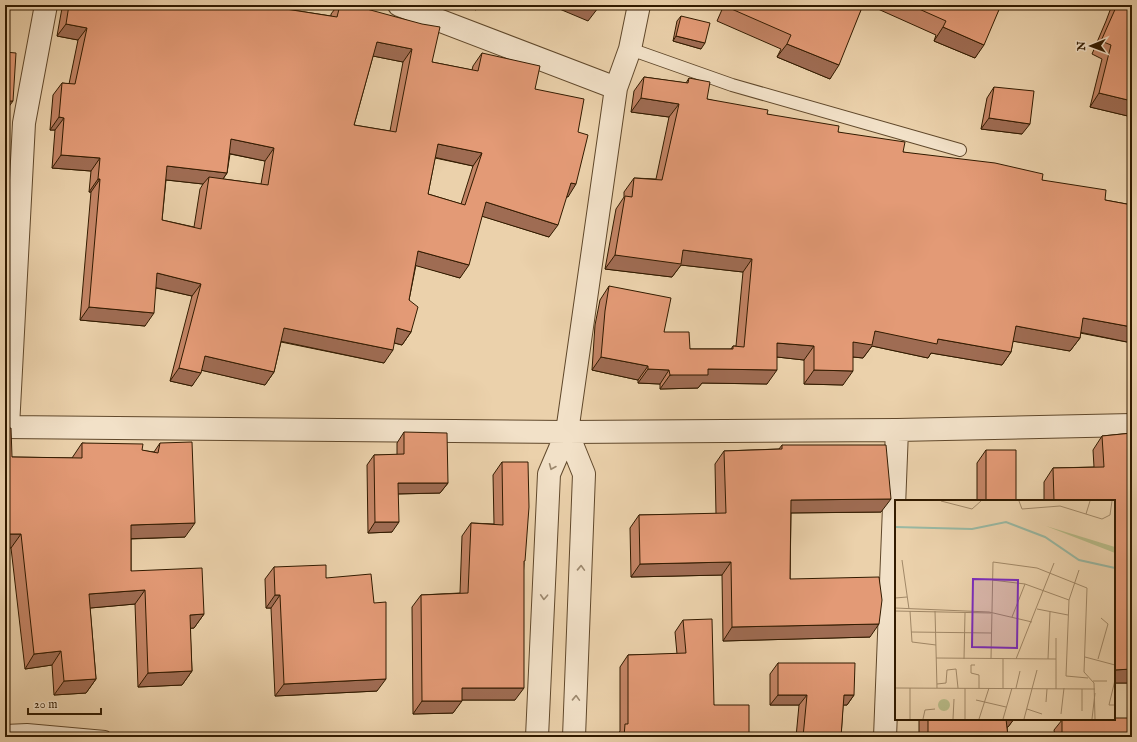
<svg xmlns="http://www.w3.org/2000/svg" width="1137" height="742" viewBox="0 0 1137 742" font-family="'IM FELL English',serif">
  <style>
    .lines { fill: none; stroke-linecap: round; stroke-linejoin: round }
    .service-casing { stroke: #60482b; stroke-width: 14 }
    .minor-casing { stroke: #60482b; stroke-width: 24 }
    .service { stroke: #f2e1c8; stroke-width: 12 }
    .minor { stroke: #f2e1c8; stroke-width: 22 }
    .wall { fill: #c38465; stroke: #321b00; fill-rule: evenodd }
    .shaded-wall { fill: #9f6c53; stroke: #321b00 }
    .building { fill: #e39a76; stroke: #321b00; fill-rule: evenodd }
    .oneway { stroke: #9c886e }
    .inset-river { fill: none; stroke: #99b8a3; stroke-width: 2 }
    .inset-road { fill: none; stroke: #a18867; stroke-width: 1 }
    .view { fill: #7b2cbf; fill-opacity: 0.15; stroke: #7b2cbf; stroke-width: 2 }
    .inset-edge { fill: none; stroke: #321b00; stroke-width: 2 }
  </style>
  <rect width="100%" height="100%" fill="#ebd1ab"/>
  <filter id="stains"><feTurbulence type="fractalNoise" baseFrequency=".005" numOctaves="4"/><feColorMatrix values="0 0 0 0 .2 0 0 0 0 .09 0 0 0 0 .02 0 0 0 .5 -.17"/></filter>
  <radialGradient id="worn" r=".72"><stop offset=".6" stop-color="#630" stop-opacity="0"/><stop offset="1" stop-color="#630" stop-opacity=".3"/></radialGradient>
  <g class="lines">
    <g class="service-casing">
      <path id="service" d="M630,49l102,36 228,65
        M5,731l22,-1 78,7"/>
    </g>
    <g class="minor-casing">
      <path id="minor" d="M399,5l217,83
        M5,427l562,5 330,-2 235,-5
        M8,427l16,-304 22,-118
        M567,432l17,42 -10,263
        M537,737l12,-263 18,-42 49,-344 14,-39 9,-44
        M885,737l12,-307"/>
    </g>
    <use href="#service" class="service"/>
    <use href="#minor" class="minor"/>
  </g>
  <path class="wall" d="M64,5h209v2l58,9v-2l7,-9h14l80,57 40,8 1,-4 9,-13 53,36 43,43 -10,65 -2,-1 -17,41 -67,-21 -22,62 -44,-13 -7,35 2,32 -9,13 -8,-2 -10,20 -103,-21 -7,30 -9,13 -64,-15 -9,16 -22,-5 22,-85 -36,-8 -11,38 -65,-6 11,-128h-2l2,-21 -39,-3 3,-38h-5l3,-35 9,-12 7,1 9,-44 -21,-4 5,-28zM373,56l30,6 -13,69 -36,-6zM230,154l35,7 -4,23 -38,-5 4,-6zM435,158l38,8 -12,38 -33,-10zM166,180l37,4 -3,5 -6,38 -32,-7z
    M724,5h139l-33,74 -53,-22 4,-8 -64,-28z
    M869,5h134l-3,4h-1l-24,49 -41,-17 2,-6z
    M1112,5h20v112l-42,-10 12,-48 -10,-5 14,-33z
    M681,16l20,33 -28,-8 4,-20z
    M644,77l42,6 3,-5 18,21 131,33 65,20 139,28 63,20 27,5v138l-52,-10v5l-10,13 -57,-10 -2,11 -9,13 -71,-12 -3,5 -56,-12 -9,12 -10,-1 -10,28 -39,-1v-24l-27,-3 -10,27 -65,-1 -4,5 -38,1v-5l-22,-1v-3l-46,-10 3,-45 5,-25 9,-14 55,46 26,17h41l2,-3h3l7,-74 -62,-7 -9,12 -67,-8 11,-60 8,-12v-5l10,-14 22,1 13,-62 -38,-5 3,-21z
    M994,87l28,47 -41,-5 6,-31z
    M404,432l44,51 -8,10 -42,1 -6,38 -24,1 -1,-68 7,-10h23v-12z
    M1132,433v250h-18v-182h-70v-19l9,-14 41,-1 -1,-17 9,-14z
    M82,443l72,9 6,-9 25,94 -54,2v32l73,43 -10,14h-4l2,43 -10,14 -44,2 -3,-83 -45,4 6,71 -10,14 -32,2 -2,-30 -27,4 -14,-121 1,-91 60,1z
    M782,445l99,67 -90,1 -1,66 80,58 -147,4 -1,-66 -91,2 -1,-49 9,-13 77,-1 -1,-50 9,-13 55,-2z
    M986,450l30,51h-39v-38z
    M502,462l22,101 -9,137h-53l-9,13 -40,1 -1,-107 9,-12 39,-2 2,-57 9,-13 23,1 -1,-49z
    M274,567l52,11 48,25 3,88 -102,5 -4,-88h-5l-1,-29z
    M683,620l31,85 35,32h-132v-1l3,-5v-64l8,-12 49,-1 -2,-22z
    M778,663l76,32 -7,10h-4l-2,32h-45l3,-32h-29v-31z
    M919,719h95l-6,8h-1l1,10h-89z
    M1062,720l70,17h-77l-1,-7z"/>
  <path class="shaded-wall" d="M461,5h18l-3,5z
    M550,5h41l7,3 -10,13z
    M66,24l21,4 -9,12 -21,-4z
    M943,27l41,18 -9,13 -41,-17z
    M676,36l29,7 -4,6 -28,-8z
    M377,42l35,7 -9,13 -35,-7z
    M787,44l52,21 -9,14 -53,-22z
    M1099,93l33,8v16l-42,-10z
    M641,98l38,6 -10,13 -38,-5z
    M5,101h8l-8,11z
    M59,117l5,1 -9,12h-5z
    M989,118l41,6 -8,10 -41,-5z
    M231,139l43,9 -9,13 -43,-9z
    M438,144l44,9 -9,13 -44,-10z
    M61,155l39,3 -9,13 -39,-3z
    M167,166l60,7 -9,13 -9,-9 -6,7 -45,-5z
    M98,179h2l-9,13h-2z
    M571,183l5,1 -8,13 -6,-2z
    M486,202l72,23 -9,12 -71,-22z
    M683,250l69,9 -9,13 -62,-7 -9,12 -67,-8 10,-14z
    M418,251l51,14 -9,13 -50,-14z
    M157,273l44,11 -9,12 -43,-10z
    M89,307l65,6 -9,13 -65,-6z
    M1083,318l49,9v16l-58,-12z
    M1016,326l64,12 -10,13 -64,-11z
    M284,328l109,22 -9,13 -109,-23z
    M397,328l14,4 -9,13 -14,-4z
    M875,331l63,8 73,13 -9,13 -71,-12 -3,5 -56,-12 -9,12 -19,-2 9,-14z
    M777,343l37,3 -10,14 -36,-4z
    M205,356l69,16 -9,13 -69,-16z
    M601,357l47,9 -10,14 -46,-10z
    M179,368l22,5 -9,13 -22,-5z
    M648,369l21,1 -9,14 -22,-1z
    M708,369l69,1 -10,14 -65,-1 -4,5 -38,1 10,-14z
    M814,370l39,1 -10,14 -39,-1z
    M398,483h50l-8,10 -49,1z
    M891,499l-10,13 -100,1 10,-13z
    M375,522h24l-7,10 -24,1z
    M195,523l-10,14 -64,2 10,-14z
    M5,534h16l-10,14h-6z
    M731,562l-9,13 -91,2 9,-13z
    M145,590l-10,14 -56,5 10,-15z
    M275,595h5l-9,13h-5z
    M204,614l-10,14 -14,1 10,-14z
    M879,624l-9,13 -147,4 9,-14z
    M61,651l-9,14 -27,4 9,-15z
    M1132,669v14h-18v-13z
    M192,671l-10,14 -44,2 10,-14z
    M96,679l-10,14 -32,2 10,-14z
    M386,679l-9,12 -102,5 9,-12z
    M462,688h62l-9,12h-62z
    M778,695h29l-8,10h-29z
    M844,695h10l-7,10h-10z
    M422,701h40l-9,12 -40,1z
    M1003,719h11l-6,8h-11z"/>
  <path class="building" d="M69,5h204v2l64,10 3,-12h12l70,19 18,3 -8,35 46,9 4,-18 58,13 -5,23 49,10 -6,33 10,3 -12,49 -5,-1 -13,42 -72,-23 -17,63 -51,-14 -9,49 9,7 -7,25 -14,-4 -4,22 -109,-22 -10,44 -69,-16 -4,17 -22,-5 22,-84 -44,-11 -3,40 -65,-6 11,-128h-2l2,-21 -39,-3 3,-37 -5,-1 3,-34 13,1 12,-56 -21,-4zM377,42l35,7 -16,83 -42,-7zM231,139l43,9 -6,37 -59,-8 -8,52 -39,-9 5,-54 60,7zM438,144l44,9 -17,52 -37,-11z
    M591,5h7v3z
    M728,5h135l-24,60 -52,-21 4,-9 -64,-28z
    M910,5h91l-17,40 -41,-18 3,-6z
    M1117,5h15v96l-33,-8 12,-48 -10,-4z
    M681,16l29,7 -5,20 -29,-7z
    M5,52l11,1 -3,48h-8z
    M644,77l44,6 1,-5 21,4 -3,17 61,11 -1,4 72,12 -1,6 67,10 -2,10 92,11 48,11 -1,6 64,10 -1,10 27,5v122l-49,-9 -3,20 -64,-12 -5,26 -73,-13 -1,5 -62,-13 -3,14 -19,-3v29l-39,-1v-24l-37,-3v27l-69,-1v6h-38l-1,-5 -21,-1v-3l-47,-9 4,-46 4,-25 62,12 -7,34h25l1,17h43v-3l11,1 8,-88 -69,-9 -2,14 -66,-9 10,-59 7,1 2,-19 28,2 17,-76 -38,-6z
    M994,87l40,4 -4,33 -41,-6z
    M11,428l1,29 70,1v-15l61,1 -1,6 16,3 2,-10 32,-1 3,81 -64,2v46l71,-3 2,46 -14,1 2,56 -44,2 -3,-83 -56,4 7,85 -32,2 -3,-30 -27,3 -13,-120h-16v-105z
    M404,432l43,1 1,50h-50l1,39h-24l-1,-67 30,-1z
    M1132,433v236l-18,1v-169h-60l-1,-33 51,-1 -2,-31z
    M782,445h104l5,54 -100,1 -1,79 89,-2 3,23 -3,24 -147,3 -1,-65 -91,2 -1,-49 87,-2 -2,-62 58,-2z
    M986,450h30v51h-30z
    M502,462h26l1,45 -4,54h-1v127h-62v13h-40l-1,-106 47,-2 3,-70 32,2z
    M326,565v13l45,-4 3,29 12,-1v77l-102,5 -4,-89h-5l-1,-28z
    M712,619l2,86h35v32h-125l1,-13h3v-69l58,-2 -3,-33z
    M778,663h77l-1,32h-10l-3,42h-38l4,-42h-29z
    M1114,718h18v19h-70v-17l52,-1z
    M928,719h78l2,18h-80z"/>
  <defs><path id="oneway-chevron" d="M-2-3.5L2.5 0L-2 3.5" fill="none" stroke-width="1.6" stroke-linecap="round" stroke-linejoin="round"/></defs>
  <g class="oneway">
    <use href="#oneway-chevron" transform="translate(552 467) rotate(113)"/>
    <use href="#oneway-chevron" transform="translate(581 568) rotate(-88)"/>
    <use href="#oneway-chevron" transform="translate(544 597) rotate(93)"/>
    <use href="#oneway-chevron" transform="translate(576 698) rotate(-88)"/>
  </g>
  <g transform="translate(895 500)">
    <rect width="220" height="220" fill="#ebd1ab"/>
    <path d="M151,26l69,21v6zM43 205a6 6 0 1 1 12 0a6 6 0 1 1-12 0Z" fill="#b8bb88"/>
    <path class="inset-river" d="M0,27l77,2 34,-7 39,15 34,23 36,8"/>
    <path class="inset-road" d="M46,1l31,8 9,-8M124,1l3,8 38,-3 42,13 8,-4 2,-14M191,14l4,-13M7,60l7,49M184,70l-10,30 -3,76 22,2M97,80l33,4 44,16M0,98l12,-1M0,108l94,4 43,10M142,109l31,6M0,111l96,2M15,111l2,31 24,3M40,111l2,77M117,117l13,-33M16,132l80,1M190,157l30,8M41,158l120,1M69,159l1,-46M96,159l2,-97 44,6 50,20 -3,84 10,11 1,36M121,159l38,-96M153,159l2,-47M203,159l10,-35 -7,-6M80,165h-4v8l8,2v13M220,180l-6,25h6M198,181h14M42,184l9,-1 1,-13 9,-1 2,19M0,188l200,1M15,188v31M108,188v-29M121,188l4,-17M161,189v-51M81,200l30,7M151,202l1,-13M132,209l15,5M187,211v-22M166,214l3,-26M28,219l2,-9 10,-1M58,219l1,-20M70,219v-31M84,219l10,-31M108,219l9,-31M129,219l13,-49M197,219l3,-26"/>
    <path class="view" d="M78,79l45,1 -1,68 -45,-1z"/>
    <rect width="220" height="220" class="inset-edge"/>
  </g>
  <rect width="1137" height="742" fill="none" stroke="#ebd1ab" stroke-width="20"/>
  <rect x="6" y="6" width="1125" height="730" fill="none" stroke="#321b00" stroke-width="2"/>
  <rect x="10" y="10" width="1117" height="722" fill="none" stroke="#321b00"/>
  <g transform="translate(1091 46) rotate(269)" stroke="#f2e1c8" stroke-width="3" paint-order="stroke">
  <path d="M0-3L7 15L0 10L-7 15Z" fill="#321b00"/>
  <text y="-6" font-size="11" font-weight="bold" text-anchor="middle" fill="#321b00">N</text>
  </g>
  <path d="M28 708v6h73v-6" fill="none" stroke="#321b00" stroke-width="2"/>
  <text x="34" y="708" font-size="12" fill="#321b00" stroke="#f2e1c8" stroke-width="3" paint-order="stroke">20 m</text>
  <rect width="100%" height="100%" filter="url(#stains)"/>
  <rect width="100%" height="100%" fill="url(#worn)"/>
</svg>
